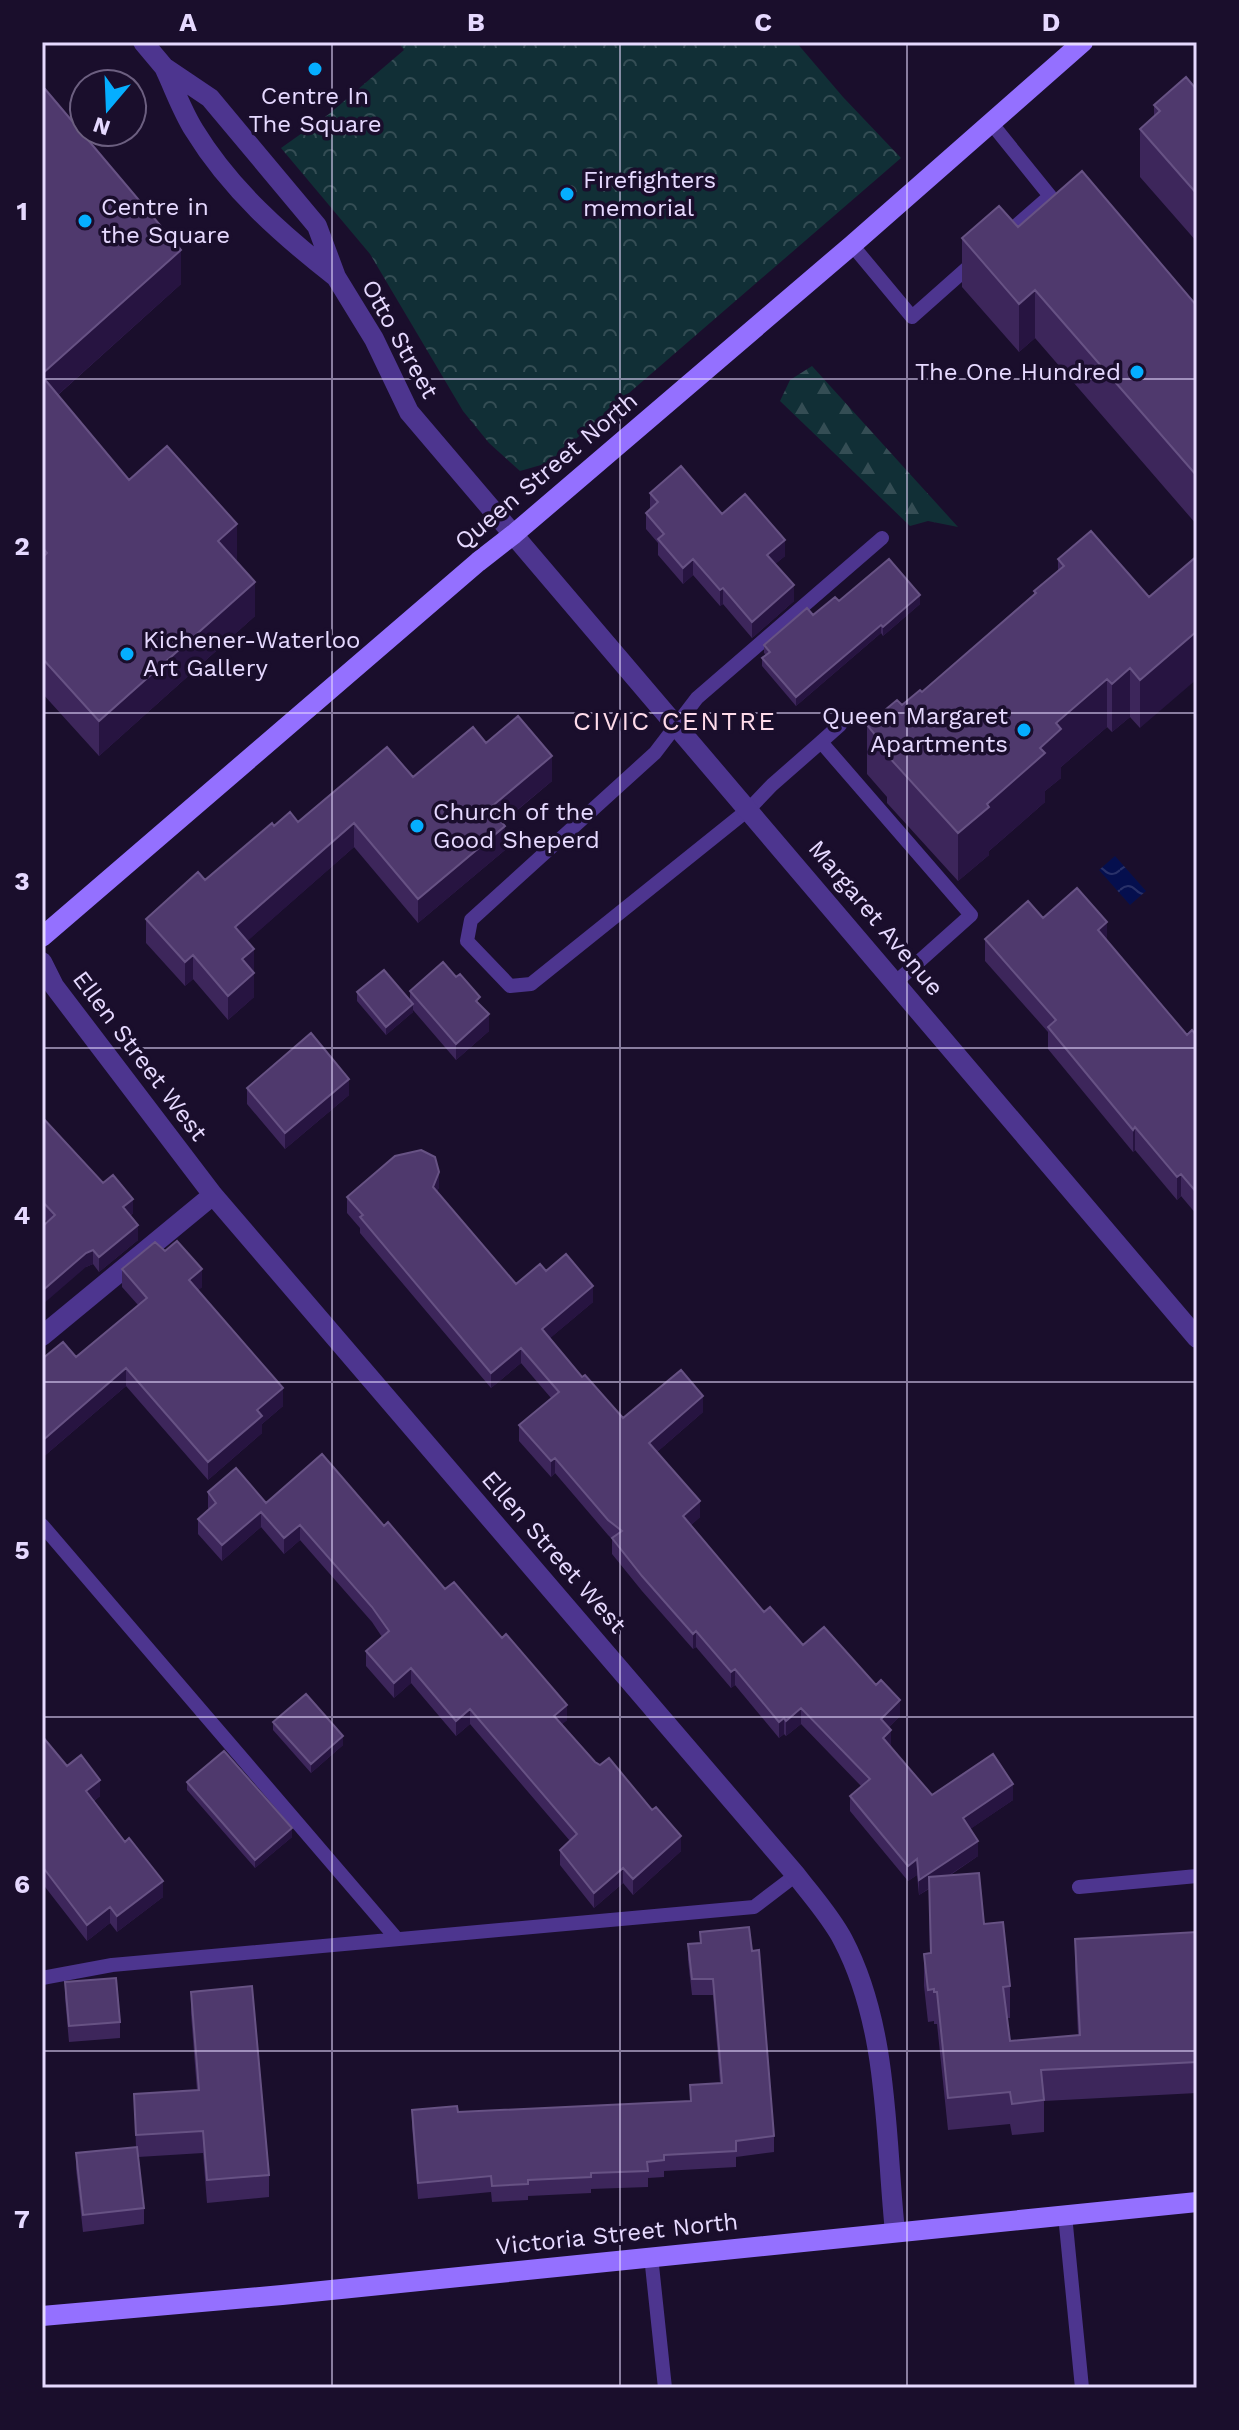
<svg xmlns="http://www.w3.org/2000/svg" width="1239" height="2430" viewBox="0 0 1239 2430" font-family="'Work Sans',sans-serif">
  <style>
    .forest { fill: url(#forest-firs) }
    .park { fill: url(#park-crowns) }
    .water { fill: url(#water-waves) }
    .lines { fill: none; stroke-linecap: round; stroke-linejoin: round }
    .lane { stroke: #4d358f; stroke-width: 14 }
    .street { stroke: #4d358f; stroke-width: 20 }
    .secondary { stroke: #9470ff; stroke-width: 20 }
    .wall { fill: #3d265b }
    .shaded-wall { fill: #271441 }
    .building { fill: #4f396d; stroke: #675284; stroke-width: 2 }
    .grid { fill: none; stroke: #e6d9ff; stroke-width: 2; stroke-opacity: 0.55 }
    .poi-dot { fill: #05aeff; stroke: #1a0e2c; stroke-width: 3 }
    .labels { text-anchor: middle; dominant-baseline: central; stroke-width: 7; stroke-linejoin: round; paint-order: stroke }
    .poi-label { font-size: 24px; fill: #e6d9ff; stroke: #1a0e2c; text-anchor: start }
    .street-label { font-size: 24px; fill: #e6d9ff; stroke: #1a0e2c }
    .neighbourhood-label { font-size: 26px; letter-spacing: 2px; fill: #ffdbea; stroke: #1a0e2c }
    .neatline { fill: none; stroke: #e6d9ff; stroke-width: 3 }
    .grid-label { font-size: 26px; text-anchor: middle; font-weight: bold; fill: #e6d9ff }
  </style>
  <defs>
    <pattern id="forest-firs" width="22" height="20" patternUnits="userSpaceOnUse" patternTransform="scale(2)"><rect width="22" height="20" fill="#112f36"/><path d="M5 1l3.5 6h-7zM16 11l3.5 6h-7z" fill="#344d54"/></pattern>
    <pattern id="park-crowns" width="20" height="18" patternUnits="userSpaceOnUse" patternTransform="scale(2)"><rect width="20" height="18" fill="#112f36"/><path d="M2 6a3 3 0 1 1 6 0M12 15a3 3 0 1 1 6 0" fill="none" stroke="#344d54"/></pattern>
    <pattern id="water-waves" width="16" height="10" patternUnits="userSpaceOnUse" patternTransform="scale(2)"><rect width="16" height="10" fill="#050f4e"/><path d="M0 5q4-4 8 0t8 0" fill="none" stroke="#293169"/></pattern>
  </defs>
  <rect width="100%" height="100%" fill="#1a0e2c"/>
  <path class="forest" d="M812,366l146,161 -30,-6 -18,5 -130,-125 10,-21z"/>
  <path class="park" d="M398,42h398l47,55 58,61 -353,305 -28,8 -31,-28 -26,-32 -93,-157 -89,-106 48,-34 75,-64z"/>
  <path class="water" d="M1115,856l31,35 -16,14 -31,-35z"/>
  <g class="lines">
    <path class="lane" d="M992,124l58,72 -48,42
      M852,245l60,72 62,-55
      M882,538l-185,160 -42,55 -184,167 -4,21 43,45 21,-2 218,-175 23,-24 49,-43 150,173 -75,67
      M821,742l19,-17
      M42,1525l355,414
      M1079,1887l118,-11
      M42,1978l70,-13 642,-58 42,-32
      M1065,2215l17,173
      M651,2256l14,132"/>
    <path class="street" d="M143,42l21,25 46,31 107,128 19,51 38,62 35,73 788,926
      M164,67c10,21 18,44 30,63 36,59 88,105 142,147
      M42,962l12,24 159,209 583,680c16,21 35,42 47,65 46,88 42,195 52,292
      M42,1336l171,-141"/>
    <path class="secondary" d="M42,937l436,-375 36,-28 338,-289 231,-203
      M42,2316l240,-21 915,-93"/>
  </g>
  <path class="wall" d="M1197,90v152l-57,-65v-48l14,-13v-11z
    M42,91l139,193 -123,111 71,85 108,79 -1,1 19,56 -156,140 -57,-63z
    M1018,227l179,79v219l-162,-187 -16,14 -57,-65v-49z
    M650,493l72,21 63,42 -10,8 19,37 -42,37 -29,-34 -3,2 -27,-31 -10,9 -25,-29v-12l-12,-14v-16l4,-4z
    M1058,559l91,38 -9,131 -10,-11 -18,15 -5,-5 -46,40v11l-16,13v11l-56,49v4l-31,26 -71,-78v-6l-20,-23v-49l55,-33 112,-98v-3l24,-20z
    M839,601l81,3 -37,32 -2,-3 -85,73 -34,-40v-8l4,-3 -2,-2v-8z
    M486,743l66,38 -50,42 3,27 -87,73 -64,-76 -107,94 7,8v48l-26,23 -35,-41 -8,7 -39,-43v-24l59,-39 69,-54 24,-4 115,-45z
    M985,939l122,1 80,95 10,1v179l-16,-19 -4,4 -42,-50 -2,2 -85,-103v-17l-63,-71z
    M410,991l70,14 9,26 -33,29 -43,-50v2l-27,23 -29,-34v-9l53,9z
    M247,1088l102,7 -64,54 -38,-45z
    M42,1117l61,66 30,30 -3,3 8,24 -39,32 -6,-8 -7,3 -44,-51z
    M439,1187l-2,5 79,92 30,-13 47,31 -43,36 32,39 41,41 80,-6 -46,40 43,65 -9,8 73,87 39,33 97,71 -11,11 1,19 42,49 81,5 -43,29 8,27 -29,20 35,48 26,62v32h-3l3,23 68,-6 -3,-65v-31l122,-7v161l-153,8v31l-32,3 -2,-11 -62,6 -11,-106h-3v-3l-6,1 -4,-36v-32l6,-1 -1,-64 -10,6 -2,-20 -9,6 -58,-70v-15l11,-10 -60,-62 -15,12 -2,-2 -5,4 -44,-53 -4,3 -35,-41 -3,2 -51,-58 -30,-37v-15l-4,-4 -53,-62 -4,4 -32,-36v-16l32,-27 -30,-35 -30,25 -131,-155v-5l-13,-15v-16z
    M122,1269l80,18 -4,3 85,116 -21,18v9l-54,47 -82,-94 -84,72v-99l34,-2 62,-52 -16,-18z
    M208,1492l176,34 61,63 122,131 -5,4 33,38 86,89 -48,44 -10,-12 -29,25 -34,-43v-15l10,-9 -100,-117 -14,12 -45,-53 -17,15 -28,-32v-15l16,-14 -10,-15 -72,-82 -16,14 -23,-27 -39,34 -24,-27v-15l11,-10 -1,-1z
    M273,1722l70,23 -32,28 -38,-43z
    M42,1736l25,30 33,30 -6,5 69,96 -46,35 -7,-9 -23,18 -45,-58z
    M187,1782l105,55 -37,31 -68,-78z
    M700,1932l74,204v16l-38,5v10l-72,4v6l-16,1v9l-57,2v4l-63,3v4l-36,2 -1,-10 -73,7 -6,-73v-16l46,2 232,-11v-16l30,-2 -7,-88h-21l-4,-35v-16l12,-1z
    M65,1982l55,40v16l-51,4 -4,-44z
    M191,1992l78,183v22l-62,6 -4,-50 -65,4 6,51v16l-61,8 -7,-63v-16l60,-6 -2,-53 63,-3 -6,-77z"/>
  <path class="shaded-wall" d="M181,250v34l-139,125v-35z
    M1035,290v48l-16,14v-48z
    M237,524v35l-19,16v-34z
    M785,540v16l-18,15v-16z
    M693,559v16l-10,9v-16z
    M255,582v34l-156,140v-35z
    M794,585v16l-42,37v-16z
    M723,588v16l-3,2v-16z
    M920,595v9l-37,32v-9z
    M881,625v8l-85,73v-9z
    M1197,631v48l-57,49v-48z
    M1130,668v49l-18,15v-48z
    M1107,679v48l-46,40v11l-16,13v11l-56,49v4l-31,26v-48l82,-85 16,-25z
    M552,756v25l-62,51v-24z
    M354,823v24l-119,105v-25z
    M505,826v24l-87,73v-24z
    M1107,922v23l-9,-15z
    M254,949v24l-12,-14z
    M193,955v24l-8,7v-24z
    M254,973v24l-26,23v-24z
    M413,1004v8l-27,23v-8z
    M489,1014v17l-33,29v-16z
    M349,1079v16l-64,54v-16z
    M1135,1127v23l-2,2v-22z
    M439,1172v15l-6,15v-15z
    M1181,1174v22l-4,4v-23z
    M133,1199v14l-10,8v-14z
    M138,1225v15l-39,32v-15z
    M93,1250v14l-7,3 -44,38v-14l44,-38z
    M202,1269v18l-13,11v-18z
    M593,1286v16l-51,43v-16z
    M521,1348v15l-30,25v-15z
    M126,1368v18l-84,72v-17z
    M283,1388v18l-21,18v9l-54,47v-18l49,-52z
    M703,1396v16l-54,47v-16z
    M555,1458v15l-4,4v-16z
    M700,1501v16l-17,15v-16z
    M261,1512v15l-39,34v-16z
    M300,1525v15l-16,14v-16z
    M696,1631v16l-3,2v-15z
    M411,1668v15l-17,15v-15z
    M735,1669v16l-4,3v-16z
    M900,1700v16l-19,19v-16z
    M567,1705v15l-13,11v-15z
    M801,1708v16l-15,12v-15z
    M470,1709v15l-14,12v-15z
    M784,1718v16l-5,4v-16z
    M891,1730v16l-8,7v-15z
    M343,1736v9l-32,28v-9z
    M100,1780v16l-14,11v-16z
    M1013,1784v16l-50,34v-16z
    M292,1828v9l-37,31v-8z
    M681,1836v15l-48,44v-16z
    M978,1841v15l-59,39v-15z
    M917,1859v16l-9,6v-15z
    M623,1868v15l-29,25v-15z
    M163,1881v16l-46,35v-16z
    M110,1907v16l-23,18v-16z"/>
  <path class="building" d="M1186,77l11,13v104l-57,-65 20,-18 -6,-6z
    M45,89l136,161 -139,124v-283z
    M1082,171l115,135v170l-162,-186 -16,14 -57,-66 37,-32 19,21z
    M42,376l87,104 38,-34 70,78 -19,17 37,41 -156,139 -57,-63v-100l5,-5 -5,-6z
    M681,466l41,48 23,-20 40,46 -18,15 27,30 -42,37 -29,-34 -3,2 -27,-31 -10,9 -25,-29 6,-5 -18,-21 12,-11 -8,-9z
    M1091,531l58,66 48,-41v75l-57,49 -10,-12 -18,16 -5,-5 -51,44 5,6 -21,19 5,5 -58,51 2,3 -31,26 -71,-78 3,-2 -23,-28 30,-25 5,5 18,-15 2,2 114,-99 -2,-2 30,-25 -6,-7z
    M889,559l31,36 -37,32 -2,-2 -85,72 -34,-39 8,-6 -6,-7 43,-37 6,7 22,-18 4,4z
    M518,716l34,40 -62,52 15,18 -87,73 -64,-76 -119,104 19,22 -12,10 12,14 -26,23 -35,-41 -8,7 -39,-43 52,-47 7,8 67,-57 2,3 16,-14 8,10 89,-75 26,30 60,-50 13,16z
    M1077,888l30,34 -9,8 89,105 5,-5 5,6v157l-16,-19 -4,3 -42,-50 -2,3 -85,-103 8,-7 -71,-81 43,-38 15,17z
    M443,962l13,15 4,-3 20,23 -4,4 13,13 -33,30 -46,-53z
    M384,970l29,34 -27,23 -29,-35z
    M311,1033l38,46 -64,54 -38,-45z
    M42,1117l61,66 10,-8 20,24 -10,8 15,18 -39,32 -6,-7 -7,3 -44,38v-64l13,-12 -13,-14z
    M421,1150l14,7 4,15 -6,15 83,97 24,-20 6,7 20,-17 27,32 -51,43 40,48 3,-2 38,43 58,-48 22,26 -54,47 51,58 -17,15 81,96 6,-5 33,38 21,-18 52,58 5,-5 19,20 -19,19 10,11 -8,8 49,57 61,-41 20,30 -50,34 15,23 -59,39 -2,-21 -9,7 -58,-70 20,-17 -69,-71 -15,13 -2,-3 -5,4 -44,-53 -4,3 -35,-41 -3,3 -51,-58 -30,-38 10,-7 -14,-11 -53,-62 -4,3 -32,-36 40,-33 -38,-44 -30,25 -131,-156 3,-2 -16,-18 48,-41z
    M177,1241l25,28 -13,11 94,108 -26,22 5,6 -54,46 -82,-94 -84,73v-82l21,-17 13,15 71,-59 -25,-29 33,-27 10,9z
    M322,1454l62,72 4,-4 57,67 9,-7 48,56 4,-4 61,71 -13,11 41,46 5,3 9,-7 43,52 4,-3 25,29 -48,43 -10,-11 -29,25 -34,-43 17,-16 -107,-125 -14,12 -45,-53 -17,15 -28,-32 23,-20 -17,-24 -72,-82 -16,13 -23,-26 -39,33 -24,-26 18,-16 -8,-11 28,-24 30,35z
    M306,1694l37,42 -32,28 -38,-42z
    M42,1736l25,30 14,-11 19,25 -14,11 39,51 4,-4 34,43 -46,35 -7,-9 -23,18 -45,-59z
    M224,1751l68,77 -37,32 -68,-78z
    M979,1873l5,51 19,-2 7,64 -7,1 7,54 70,-6 -5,-96 122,-7v130l-156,8 3,30 -32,4 -2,-12 -62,6 -11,-106h-3v-3l-6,1 -4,-36 7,-1 -2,-76z
    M749,1927l3,24 7,-1 15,186 -38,5v10l-72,4v5l-17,2 1,9 -57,2v4l-63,3v4l-36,2 -1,-10 -73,7 -6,-73 45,-4 1,6 233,-11 -1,-16 32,-2 -9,-104h-21l-4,-35 13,-1 -1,-11z
    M116,1978l4,44 -51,4 -4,-44z
    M252,1986l17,189 -62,5 -4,-49 -67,4 -2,-41 65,-4 -8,-98z
    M137,2147l7,61 -61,7 -7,-62z"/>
  <path class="grid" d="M332,42v2346M620,42v2346M907,42v2346M42,379h1155M42,713h1155M42,1048h1155M42,1382h1155M42,1717h1155M42,2051h1155"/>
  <g class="poi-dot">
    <circle cx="315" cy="69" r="8"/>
    <circle cx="567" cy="194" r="8"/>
    <circle cx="85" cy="221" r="8"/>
    <circle cx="1137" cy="372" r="8"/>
    <circle cx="127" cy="654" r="8"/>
    <circle cx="1024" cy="730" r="8"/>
    <circle cx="417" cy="826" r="8"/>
  </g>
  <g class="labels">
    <g class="poi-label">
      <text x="315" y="96" text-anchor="middle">Centre In<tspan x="315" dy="28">The Square</tspan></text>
      <text x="583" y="180">Firefighters<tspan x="583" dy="28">memorial</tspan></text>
      <text x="101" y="207">Centre in<tspan x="101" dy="28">the Square</tspan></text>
      <text x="1121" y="372" text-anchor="end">The One Hundred</text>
      <text x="143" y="640">Kichener-Waterloo<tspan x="143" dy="28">Art Gallery</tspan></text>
      <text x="1008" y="716" text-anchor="end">Queen Margaret<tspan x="1008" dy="28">Apartments</tspan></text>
      <text x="433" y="812">Church of the<tspan x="433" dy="28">Good Sheperd</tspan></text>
    </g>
    <g class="street-label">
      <text transform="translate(400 339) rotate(61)">Otto Street</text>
      <text transform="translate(546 471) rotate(-40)">Queen Street North</text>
      <text transform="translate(876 918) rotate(50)">Margaret Avenue</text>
      <text transform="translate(140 1056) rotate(53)">Ellen Street West</text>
      <text transform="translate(554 1552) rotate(49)">Ellen Street West</text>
      <text transform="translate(617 2234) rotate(-6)">Victoria Street North</text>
    </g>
    <g class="neighbourhood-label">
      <text x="675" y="721">CIVIC CENTRE</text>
    </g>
  </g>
  <rect width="1239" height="2430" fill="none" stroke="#1a0e2c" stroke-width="88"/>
  <g transform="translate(108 108) rotate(199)"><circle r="38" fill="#1a0e2c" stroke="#6c5f80" stroke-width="2"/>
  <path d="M0-6L14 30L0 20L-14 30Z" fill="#05aeff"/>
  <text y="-12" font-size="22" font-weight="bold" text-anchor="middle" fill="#e6d9ff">N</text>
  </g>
  <rect x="44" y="44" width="1151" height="2342" class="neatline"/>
  <g class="grid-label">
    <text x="188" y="31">A</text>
    <text x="476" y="31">B</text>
    <text x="763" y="31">C</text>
    <text x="1051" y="31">D</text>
    <text x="22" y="220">1</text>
    <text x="22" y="555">2</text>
    <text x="22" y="890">3</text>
    <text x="22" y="1224">4</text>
    <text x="22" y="1559">5</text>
    <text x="22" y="1893">6</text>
    <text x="22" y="2228">7</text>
  </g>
</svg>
